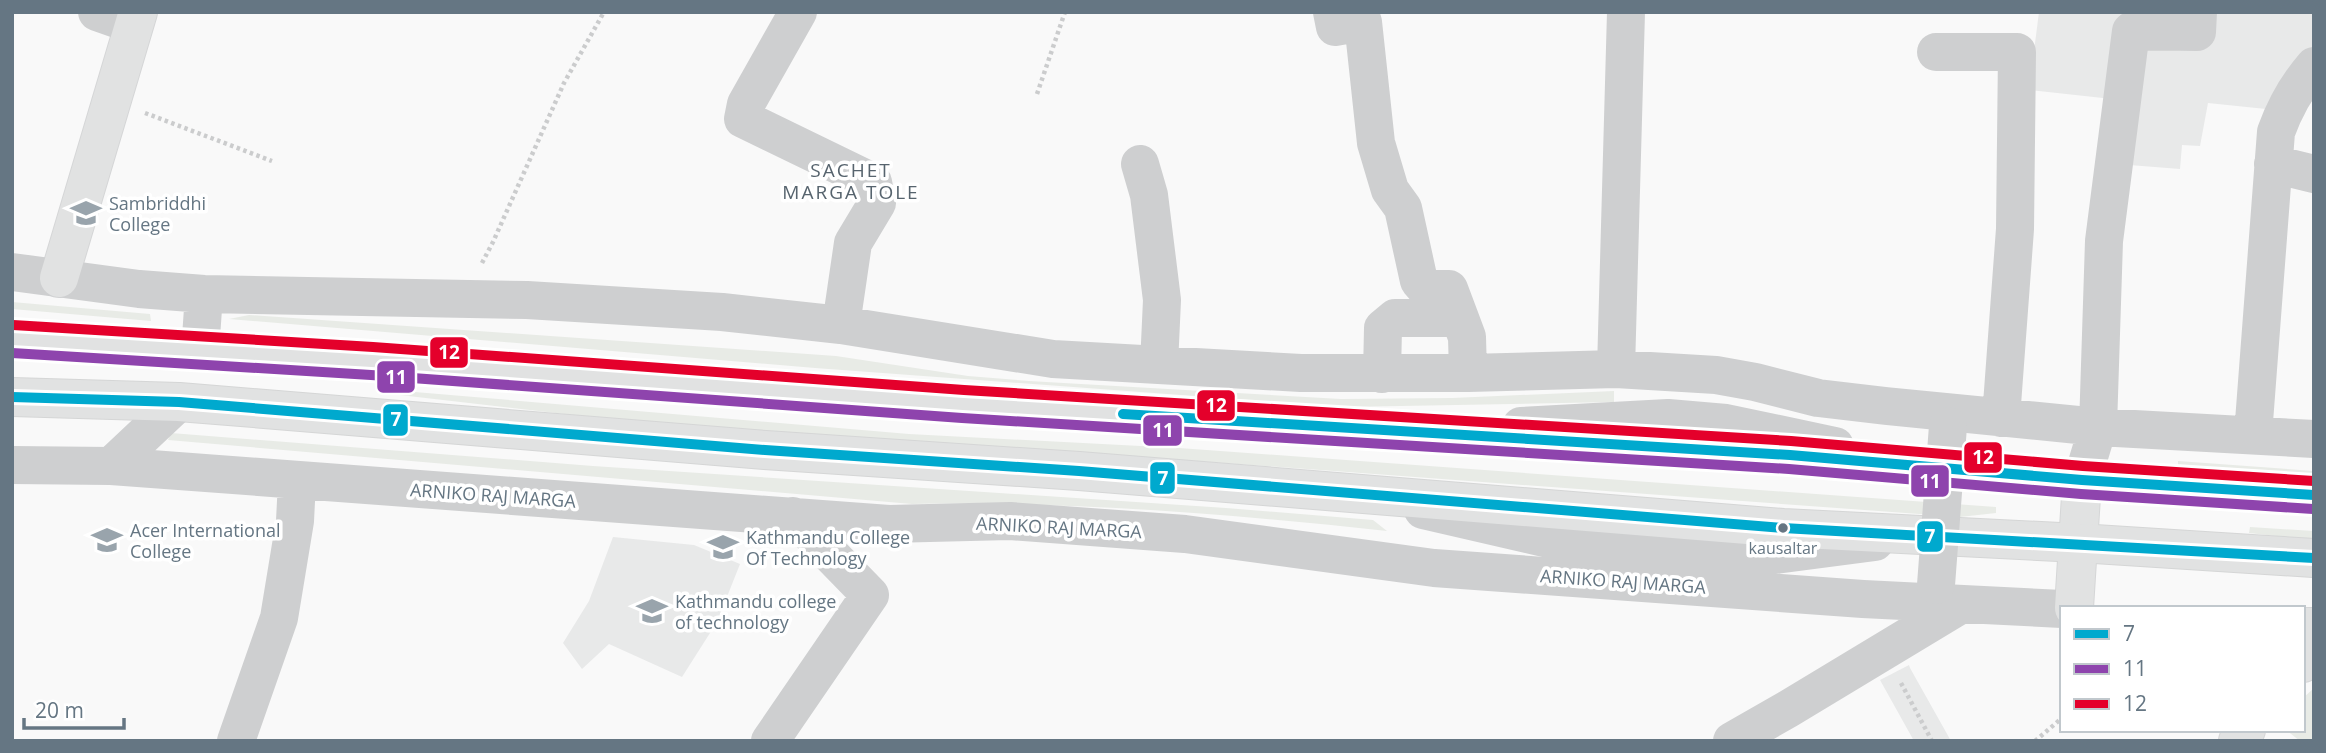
<svg xmlns="http://www.w3.org/2000/svg" width="2326" height="753" viewBox="0 0 2326 753" font-family="'Open Sans',sans-serif">
  <style>
    .built { fill: #e8e9e9 }
    .green { fill: #e8ebe6 }
    .lines { fill: none; stroke-linecap: round; stroke-linejoin: round }
    .major-casing { stroke: #d5d6d7; stroke-width: 40 }
    .highway-casing { stroke: #d5d6d6; stroke-width: 40 }
    .path { stroke: #cbcccd; stroke-width: 4.5; stroke-dasharray: 3.5 3.5; stroke-linecap: butt }
    .minor { stroke: #cecfd0; stroke-width: 38 }
    .major { stroke: #e1e2e2; stroke-width: 38 }
    .highway { stroke: #e1e2e2; stroke-width: 38 }
    .minor-bridge { stroke: #cecfd0; stroke-width: 38 }
    .bus-1-casing { stroke: #fff; stroke-width: 16 }
    .bus-2-casing { stroke: #fff; stroke-width: 16 }
    .bus-3-casing { stroke: #fff; stroke-width: 16 }
    .bus-1 { stroke: #00a9ce; stroke-width: 10 }
    .bus-2 { stroke: #8e44ad; stroke-width: 10 }
    .bus-3 { stroke: #e4002b; stroke-width: 10 }
    .bus-dot { fill: #657683; stroke: #fff; stroke-width: 2.5 }
    .labels { text-anchor: middle; dominant-baseline: central; stroke-width: 7; stroke-linejoin: round; paint-order: stroke }
    .bus-label { font-size: 16px; fill: #657683; stroke: #fff }
    .poi-label { font-size: 18px; fill: #657683; stroke: #fff; text-anchor: start }
    .street-label { font-size: 18px; fill: #657683; stroke: #fff }
    .neighbourhood-label { font-size: 19px; letter-spacing: 2px; fill: #57646e; stroke: #fff }
    .line-badge { stroke: #fff; stroke-width: 2.5 }
    .badge-label { font-size: 19px; text-anchor: middle; font-weight: bold; fill: #fff }
  </style>
  <rect width="100%" height="100%" fill="#f9f9f9"/>
  <path class="built" d="M2039,12h275v37l-48,60 -58,-6 -8,43 -18,-1 -2,24 -76,-6 8,-64 -83,-9z
    M613,537l81,8 46,19 -23,58 -35,55 -73,-33 -27,25 -19,-26 26,-42z
    M1909,665l1,3 41,73h-37l-34,-61z"/>
  <path class="green" d="M12,302l138,12 1,7 -139,-12z
    M249,315l587,41 132,20 61,5 312,18 111,-1 162,-7v11l-269,5 -530,-39 -586,-49z
    M391,390l518,44 270,14 817,59v6l-36,4 -790,-58 -386,-25 -185,-16 -208,-24z
    M171,433l422,33 633,42 147,12 14,11c-158,-17 -316,-30 -475,-27l-744,-64z
    M2178,461l136,10v10l-136,-10z
    M2250,527l64,4v9l-65,-7z
    M2314,688v53h-14l-14,-11h17v-32z"/>
  <g class="lines">
    <g class="major-casing">
      <path id="major" d="M59,278l79,-266
        M2074,608l8,-128
        M2303,627h10l-5,30 -5,6
        M2238,741l8,-11"/>
    </g>
    <g class="highway-casing">
      <path id="highway" d="M12,339l360,22 591,43 827,51 292,25 232,15
        M12,397l167,5 586,48 314,21 704,57 296,15 235,15"/>
    </g>
    <path class="path" d="M1037,94l28,-82
      M145,113l127,48
      M482,263l11,-21 71,-159 40,-71
      M1901,683l31,58
      M2035,741l27,-23"/>
    <path class="minor" d="M97,12l37,13
      M798,12l-52,92 -3,15 130,63 4,21 -24,40 -12,82
      M1332,12l3,15 28,-5 13,121 14,47 13,18 16,73 7,8h23l18,48 1,36
      M1936,52h81l-2,177 -14,189
      M1140,164l9,31 13,105 -3,65
      M2273,164l41,10
      M12,272l127,17 65,5 323,6 195,12 119,13 212,34 248,14h167l148,-4 100,6 39,7 63,16 68,8 212,21 216,12
      M200,352l4,-58
      M1616,369l10,-357
      M1382,374l1,-46 12,-10h65
      M1521,426l147,-8 58,5 109,23
      M2253,435l23,-303c9,-25 20,-45 38,-66
      M12,465l99,1 778,58 121,-3 175,13 249,34 429,31 199,10
      M111,466l68,-64
      M2082,480l16,-53 6,-186 27,-210 66,1 1,-20
      M1423,510l147,34 61,8 112,7 132,-17
      M236,741l43,-123 16,-97 2,-40
      M770,741l100,-146 -77,-79
      M1732,741l56,-32 174,-105"/>
    <use href="#major" class="major"/>
    <use href="#highway" class="highway"/>
    <path class="minor-bridge" d="M1936,585l12,-159"/>
    <g class="bus-1-casing">
      <path id="bus-1" d="M12,397l167,5 586,48 314,21 704,57 531,30
        M1123,414l667,41 292,25 232,15"/>
    </g>
    <g class="bus-2-casing">
      <path id="bus-2" d="M12,353l359,22 591,43 827,51 292,25 232,15"/>
    </g>
    <g class="bus-3-casing">
      <path id="bus-3" d="M13,325l360,22 591,43 827,51 292,25 231,15"/>
    </g>
    <use href="#bus-1" class="bus-1"/>
    <use href="#bus-2" class="bus-2"/>
    <use href="#bus-3" class="bus-3"/>
  </g>
  <defs>
    <g id="university-bare" transform="scale(2.415)"><path d="M0-5L7-2L0 1L-7-2ZM-4 1L0 2.5L4 1V4Q0 6-4 4Z" fill="#99a4ac" stroke="#fff" stroke-width="2.5" paint-order="stroke"/></g>
  </defs>
  <g fill-rule="evenodd">
    <use href="#university-bare" x="86" y="213"/>
    <use href="#university-bare" x="107" y="540"/>
    <use href="#university-bare" x="723" y="547"/>
    <use href="#university-bare" x="652" y="611"/>
  </g>
  <circle class="bus-dot" cx="1783" cy="528" r="6"/>
  <g class="labels">
    <g class="bus-label">
      <text x="1783" y="548">kausaltar</text>
    </g>
    <g class="poi-label">
      <text x="109" y="203">Sambriddhi<tspan x="109" dy="21">College</tspan></text>
      <text x="130" y="530">Acer International<tspan x="130" dy="21">College</tspan></text>
      <text x="746" y="537">Kathmandu College<tspan x="746" dy="21">Of Technology</tspan></text>
      <text x="675" y="601">Kathmandu college<tspan x="675" dy="21">of technology</tspan></text>
    </g>
    <g class="street-label">
      <text transform="translate(493 495) rotate(4)">ARNIKO RAJ MARGA</text>
      <text transform="translate(1059 527) rotate(3)">ARNIKO RAJ MARGA</text>
      <text transform="translate(1623 581) rotate(4)">ARNIKO RAJ MARGA</text>
    </g>
    <g class="neighbourhood-label">
      <text x="851" y="170">SACHET<tspan x="851" dy="22">MARGA TOLE</tspan></text>
    </g>
  </g>
  <g class="line-badge">
    <rect x="429" y="336" width="40" height="33" rx="7" fill="#e4002b"/>
    <rect x="376" y="360" width="40" height="34" rx="7" fill="#8e44ad"/>
    <rect x="1196" y="389" width="40" height="33" rx="7" fill="#e4002b"/>
    <rect x="382" y="403" width="27" height="34" rx="7" fill="#00a9ce"/>
    <rect x="1142" y="414" width="41" height="33" rx="7" fill="#8e44ad"/>
    <rect x="1963" y="441" width="40" height="33" rx="7" fill="#e4002b"/>
    <rect x="1149" y="461" width="27" height="34" rx="7" fill="#00a9ce"/>
    <rect x="1910" y="464" width="40" height="34" rx="7" fill="#8e44ad"/>
    <rect x="1916" y="520" width="28" height="33" rx="7" fill="#00a9ce"/>
  </g>
  <g class="badge-label">
    <text x="449" y="359">12</text>
    <text x="396" y="384">11</text>
    <text x="1216" y="412">12</text>
    <text x="396" y="426">7</text>
    <text x="1163" y="437">11</text>
    <text x="1983" y="464">12</text>
    <text x="1163" y="485">7</text>
    <text x="1930" y="488">11</text>
    <text x="1930" y="543">7</text>
  </g>
  <rect width="2326" height="753" fill="none" stroke="#657683" stroke-width="28"/>
  <rect x="2060" y="606" width="245" height="126" fill="#ffffff" stroke="#c1c8cd" stroke-width="2"/>
  <rect x="2074" y="629" width="35" height="10" fill="#00a9ce" stroke="#c1c8cd" stroke-width="2"/>
  <text x="2123" y="641" font-size="21" fill="#657683">7</text>
  <rect x="2074" y="664" width="35" height="10" fill="#8e44ad" stroke="#c1c8cd" stroke-width="2"/>
  <text x="2123" y="676" font-size="21" fill="#657683">11</text>
  <rect x="2074" y="699" width="35" height="10" fill="#e4002b" stroke="#c1c8cd" stroke-width="2"/>
  <text x="2123" y="711" font-size="21" fill="#657683">12</text>
  <path d="M24 718v10h100v-10" fill="none" stroke="#657683" stroke-width="3.5"/>
  <text x="35" y="718" font-size="21" fill="#657683" stroke="#ffffff" stroke-width="5" paint-order="stroke">20 m</text>
</svg>
